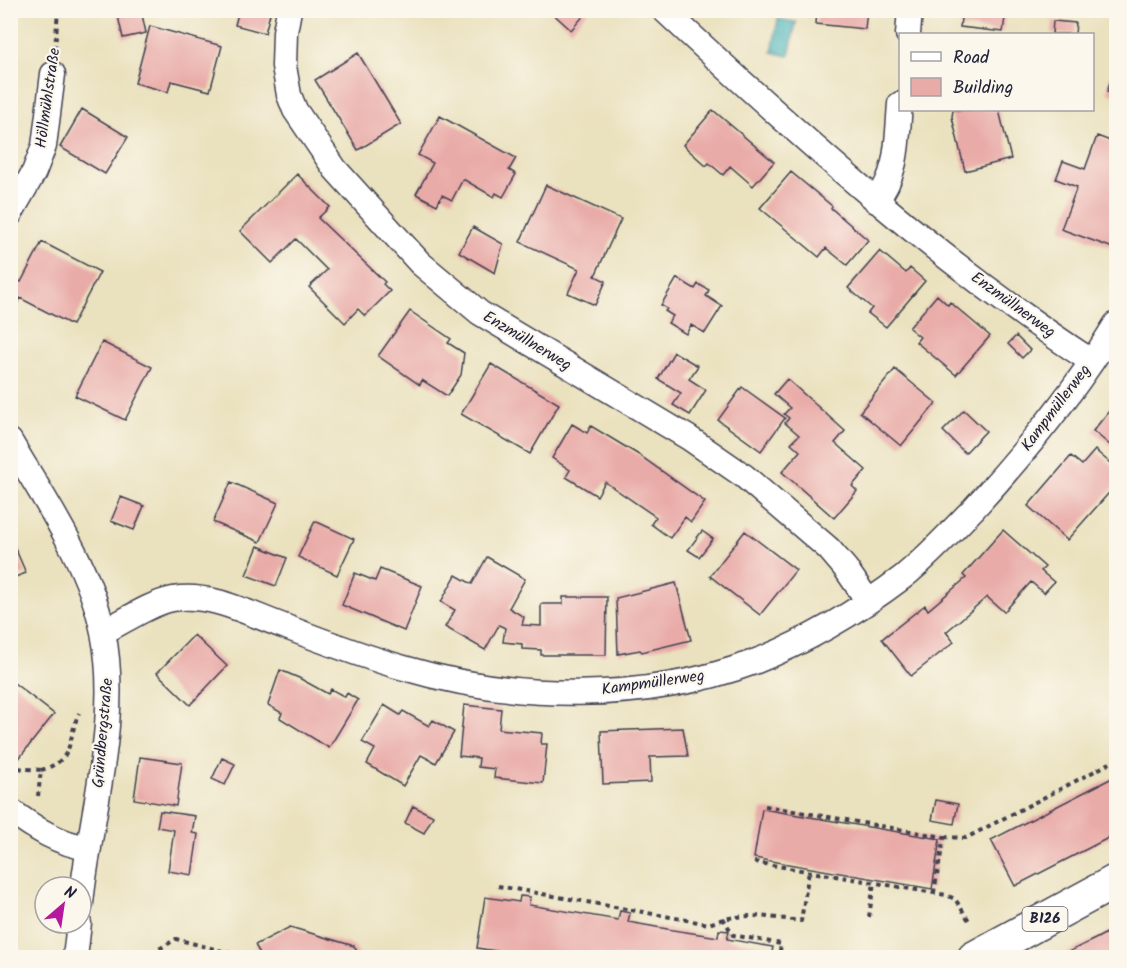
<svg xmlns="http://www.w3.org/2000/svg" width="1127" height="968" viewBox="0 0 1127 968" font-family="Kalam,sans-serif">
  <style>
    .water { fill: #41b1b7; stroke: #326a79; stroke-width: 1.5 }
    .building { fill: #e9aba8 }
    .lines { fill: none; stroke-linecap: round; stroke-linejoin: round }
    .street-casing { stroke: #403f4f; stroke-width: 27 }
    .primary-casing { stroke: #403f4f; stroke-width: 36 }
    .path { stroke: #403f4f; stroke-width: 4; stroke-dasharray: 4.5 4.5; stroke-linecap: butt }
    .street { stroke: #fff; stroke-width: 24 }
    .primary { stroke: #fff; stroke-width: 33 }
    .labels { text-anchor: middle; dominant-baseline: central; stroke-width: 4.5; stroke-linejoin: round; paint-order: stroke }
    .shield { fill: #fbf7ec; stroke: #636270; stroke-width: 1.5 }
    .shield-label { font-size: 15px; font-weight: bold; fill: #22223b }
    .street-label { font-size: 16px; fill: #22223b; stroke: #fbf7ec }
  </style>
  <rect width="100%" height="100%" fill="#fbf7ec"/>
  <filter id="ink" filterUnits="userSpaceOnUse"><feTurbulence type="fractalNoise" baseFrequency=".0167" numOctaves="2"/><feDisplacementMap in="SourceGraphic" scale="12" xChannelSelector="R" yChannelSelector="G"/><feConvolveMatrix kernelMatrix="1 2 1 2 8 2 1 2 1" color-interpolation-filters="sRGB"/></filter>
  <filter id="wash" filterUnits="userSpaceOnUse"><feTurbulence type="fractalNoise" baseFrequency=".008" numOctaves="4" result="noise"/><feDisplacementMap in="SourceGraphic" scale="24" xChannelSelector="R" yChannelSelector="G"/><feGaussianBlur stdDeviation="1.35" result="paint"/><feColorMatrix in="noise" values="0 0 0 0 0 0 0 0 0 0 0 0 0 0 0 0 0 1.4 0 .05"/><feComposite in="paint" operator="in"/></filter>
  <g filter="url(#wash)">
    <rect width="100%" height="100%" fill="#eae1be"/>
    <path class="water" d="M778,19l18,3 -7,34 -17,-4z"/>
    <g id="blocks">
      <path class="building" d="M124,10h17l5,23 -23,5 -6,-26z
        M239,10h32l-6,23 -30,-8z
        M549,10h40l-18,20z
        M817,10h50l-2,19 -49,-5z
        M962,10h44l-3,22 -43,-5z
        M1053,21l23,2 -1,11h-23z
        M150,26l72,20 -12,45 -39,-10 -3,11 -33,-9z
        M358,53l43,71 -43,26 -43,-70z
        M1116,62v33l-9,-3z
        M82,109l46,28 -23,37 -45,-27z
        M713,110l61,52 -21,24 -23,-20 -7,9 -14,-12 -3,3 -23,-21z
        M953,110h46l12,49 -46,12 -13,-54z
        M440,116l76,42 -7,12 7,4 -13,23 -7,-4 -2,4 -31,-18 -11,21 -10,-5 -5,10 -21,-11 17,-31 -15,-8z
        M1097,136l19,7v96l-3,9 -52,-19 16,-42 -21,-8 7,-18 22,8z
        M791,172l41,34 -1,2 37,32 -21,25 -21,-17 -7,9 -59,-49z
        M297,174l33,33 -12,11 67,64 -2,2 7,7 -25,25 -7,-7 -13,14 -36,-36 18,-17 -31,-31 -24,24 -32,-32z
        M546,185l75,34 -26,57 11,5 -11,24 -27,-12 11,-24 -59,-27z
        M473,227l30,17 -8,29 -36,-21z
        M42,242l58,30 -28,53 -52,-27 -7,14 -3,-1v-35l11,6z
        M880,251l26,22 4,-5 15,13 -39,46 -18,-14 4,-5 -24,-20z
        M677,278l18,11 3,-5 11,6 -3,6 16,10 -17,27 -14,-8 -5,9 -18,-11 5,-7 -8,-5 2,-2 -6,-4z
        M937,295l11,10 2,-3 40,34 -34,39 -40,-33 4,-5 -11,-9z
        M410,311l41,28 -3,4 16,10 -3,22 -14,21 -25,-16 -2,5 -42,-29z
        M1016,336l14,14 -8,8 -14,-14z
        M102,342l50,25 -27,53 -50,-24z
        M674,352l24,14 -9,13 17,11 -16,25 -17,-10 8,-12 -23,-14z
        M491,364l68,40 -29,50 -69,-40z
        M895,369l41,34 -35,43 -41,-34z
        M787,379l58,52 -10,12 31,27 -14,16 5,5 -23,27 -52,-46 18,-21 -9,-8 8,-8 -14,-12 4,-5 -5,-4 6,-6 -16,-14z
        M742,387l43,31 -24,33 -43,-31z
        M1113,406l3,3v41l-23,-19z
        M964,410l22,21 -21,22 -22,-22z
        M572,424l15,9 4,-7 48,29 66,47 -14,20 -6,-5 -15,21 -19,-14 5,-7 -51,-35 -8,14 -31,-19 4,-7 -18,-12z
        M1095,450l21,18v17l-49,55 -39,-34 43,-50 11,9z
        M231,482l47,21 -18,39 -47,-20z
        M121,497l23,9 -10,24 -23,-9z
        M315,521l39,18 -17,36 -39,-18z
        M1003,530l42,37 -4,4 13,11 -10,11 -13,-11 -27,30 -17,-15 -41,35 8,10 -43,34 -29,-37 43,-34 3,5 38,-32 -3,-3z
        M702,531l11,8 -14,18 -11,-7z
        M745,531l51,39 -36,45 -50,-39z
        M10,536l16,37 -16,6z
        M258,546l29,12 -11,28 -30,-11z
        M487,557l38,22 -16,29 15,9 -2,8 19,1v-22h22v-7h44l-1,58h-65v-5l-19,-1v-5l-19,-2 2,-14 -6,-3 -14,25 -40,-23 10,-17 -14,-8 15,-27 16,9z
        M380,569l42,17 -18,45 -62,-26 13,-32 20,8z
        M676,583l15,57 -49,12 -2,-2 -22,4 -2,-56z
        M194,635l33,31 -37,39 -33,-32z
        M280,670l19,8 29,16 3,-5 14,8 2,-4 11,7 -29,48 -49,-30 2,-5 -14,-8z
        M10,680l44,34 -41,52 -3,-3z
        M384,705l16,10 3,-4 26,15 4,-6 21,12 -18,31 -15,-8 -18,31 -36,-22 8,-15 -13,-7z
        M464,705l37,4 -2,20 43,4 -1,11h6l-4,39 -49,-5 1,-9 -17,-2 1,-9 -20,-2z
        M683,728l5,28 -38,1 1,25 -48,2 -2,-53z
        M140,757l42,6 -6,43 -42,-7z
        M222,758l13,6 -10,21 -13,-6z
        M1116,776v58l-101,52 -24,-46z
        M936,800l22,4 -4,20 -22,-4z
        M413,806l20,10 -9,17 -19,-10z
        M762,809l178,30 -8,50 -178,-31z
        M160,811l35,5 -3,17 6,1 -6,41 -24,-4 6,-41 -17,-3z
        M520,896l10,1 -1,8 89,15 2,-9 10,2 -2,9 45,8 45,7 1,-7 10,1 -2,8 46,8 -2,10h-236l-58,-9 8,-51 34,5z
        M290,927l64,19 6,11h-98l-7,-12z
        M1116,928v29h-58l37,-18z"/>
    </g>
  </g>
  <g filter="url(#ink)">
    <use href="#blocks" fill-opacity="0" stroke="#403f4f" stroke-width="1.5"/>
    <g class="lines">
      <g class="street-casing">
        <path id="street" d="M289,10l-4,22 -1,34 5,29 6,15 40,59 85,94 60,50 209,125 55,38 85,73 17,20 22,32
          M664,10c135,126 272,250 427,351
          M908,34l2,-24
          M876,201c23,-28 21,-63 24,-97
          M10,214l24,-42 10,-26 9,-72
          M10,441c35,60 79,122 93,191 18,88 -13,183 -22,271
          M103,632c20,-10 48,-29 70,-33 38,-7 78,16 113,28 39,15 78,30 118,41 111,33 240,35 350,-6 52,-20 104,-51 149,-85 26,-21 49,-46 72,-70 52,-57 101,-117 141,-183
          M10,810c24,18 49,34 79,38
          M75,958l4,-35"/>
      </g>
      <g class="primary-casing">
        <path id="primary" d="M974,958l142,-77"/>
      </g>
      <path class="path" d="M55,49l3,-39
        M41,770c35,-10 26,-31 38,-57
        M10,771l6,-3 25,2 -3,26
        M765,806l179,31 -10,55
        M944,837l22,1 150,-78
        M754,862l192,33 9,4 15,23
        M498,886l211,38c32,-13 59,-7 92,-3l8,-50
        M869,917l5,-35
        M723,918l10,17 48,9 -2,14
        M144,958l32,-19 54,14"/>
      <use href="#street" class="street"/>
      <use href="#primary" class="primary"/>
    </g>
  </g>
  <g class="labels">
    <rect class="shield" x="1022.5" y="907" width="45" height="24" rx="4.5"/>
    <g class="shield-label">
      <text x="1045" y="919">B126</text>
    </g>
    <g class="street-label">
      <text transform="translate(48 98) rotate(-82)">Höllmühlstraße</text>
      <text transform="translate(1013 305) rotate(36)">Enzmüllnerweg</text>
      <text transform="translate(527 341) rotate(31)">Enzmüllnerweg</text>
      <text transform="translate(1056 408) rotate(-53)">Kampmüllerweg</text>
      <text transform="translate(653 683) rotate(-8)">Kampmüllerweg</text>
      <text transform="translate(103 733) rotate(-85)">Gründbergstraße</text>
    </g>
  </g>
  <rect width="1127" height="968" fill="none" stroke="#fbf7ec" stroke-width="36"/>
  <rect x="899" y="33" width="195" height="78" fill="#fbf7ec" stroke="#a4a2a5" stroke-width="1.5"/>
  <rect x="911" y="52" width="30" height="9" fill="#ffffff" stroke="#a4a2a5" stroke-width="1.5"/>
  <text x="953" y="63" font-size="18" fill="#22223b">Road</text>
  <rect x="911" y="78" width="30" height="18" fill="#e9aba8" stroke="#a4a2a5" stroke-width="1.5"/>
  <text x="953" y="93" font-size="18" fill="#22223b">Building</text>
  <g transform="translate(63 905) rotate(29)"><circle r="28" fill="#fbf7ec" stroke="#a4a2a5" stroke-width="1.5"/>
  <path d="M0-4.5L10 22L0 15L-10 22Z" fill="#b5179e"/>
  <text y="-9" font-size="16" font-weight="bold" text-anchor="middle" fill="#22223b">N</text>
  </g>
</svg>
